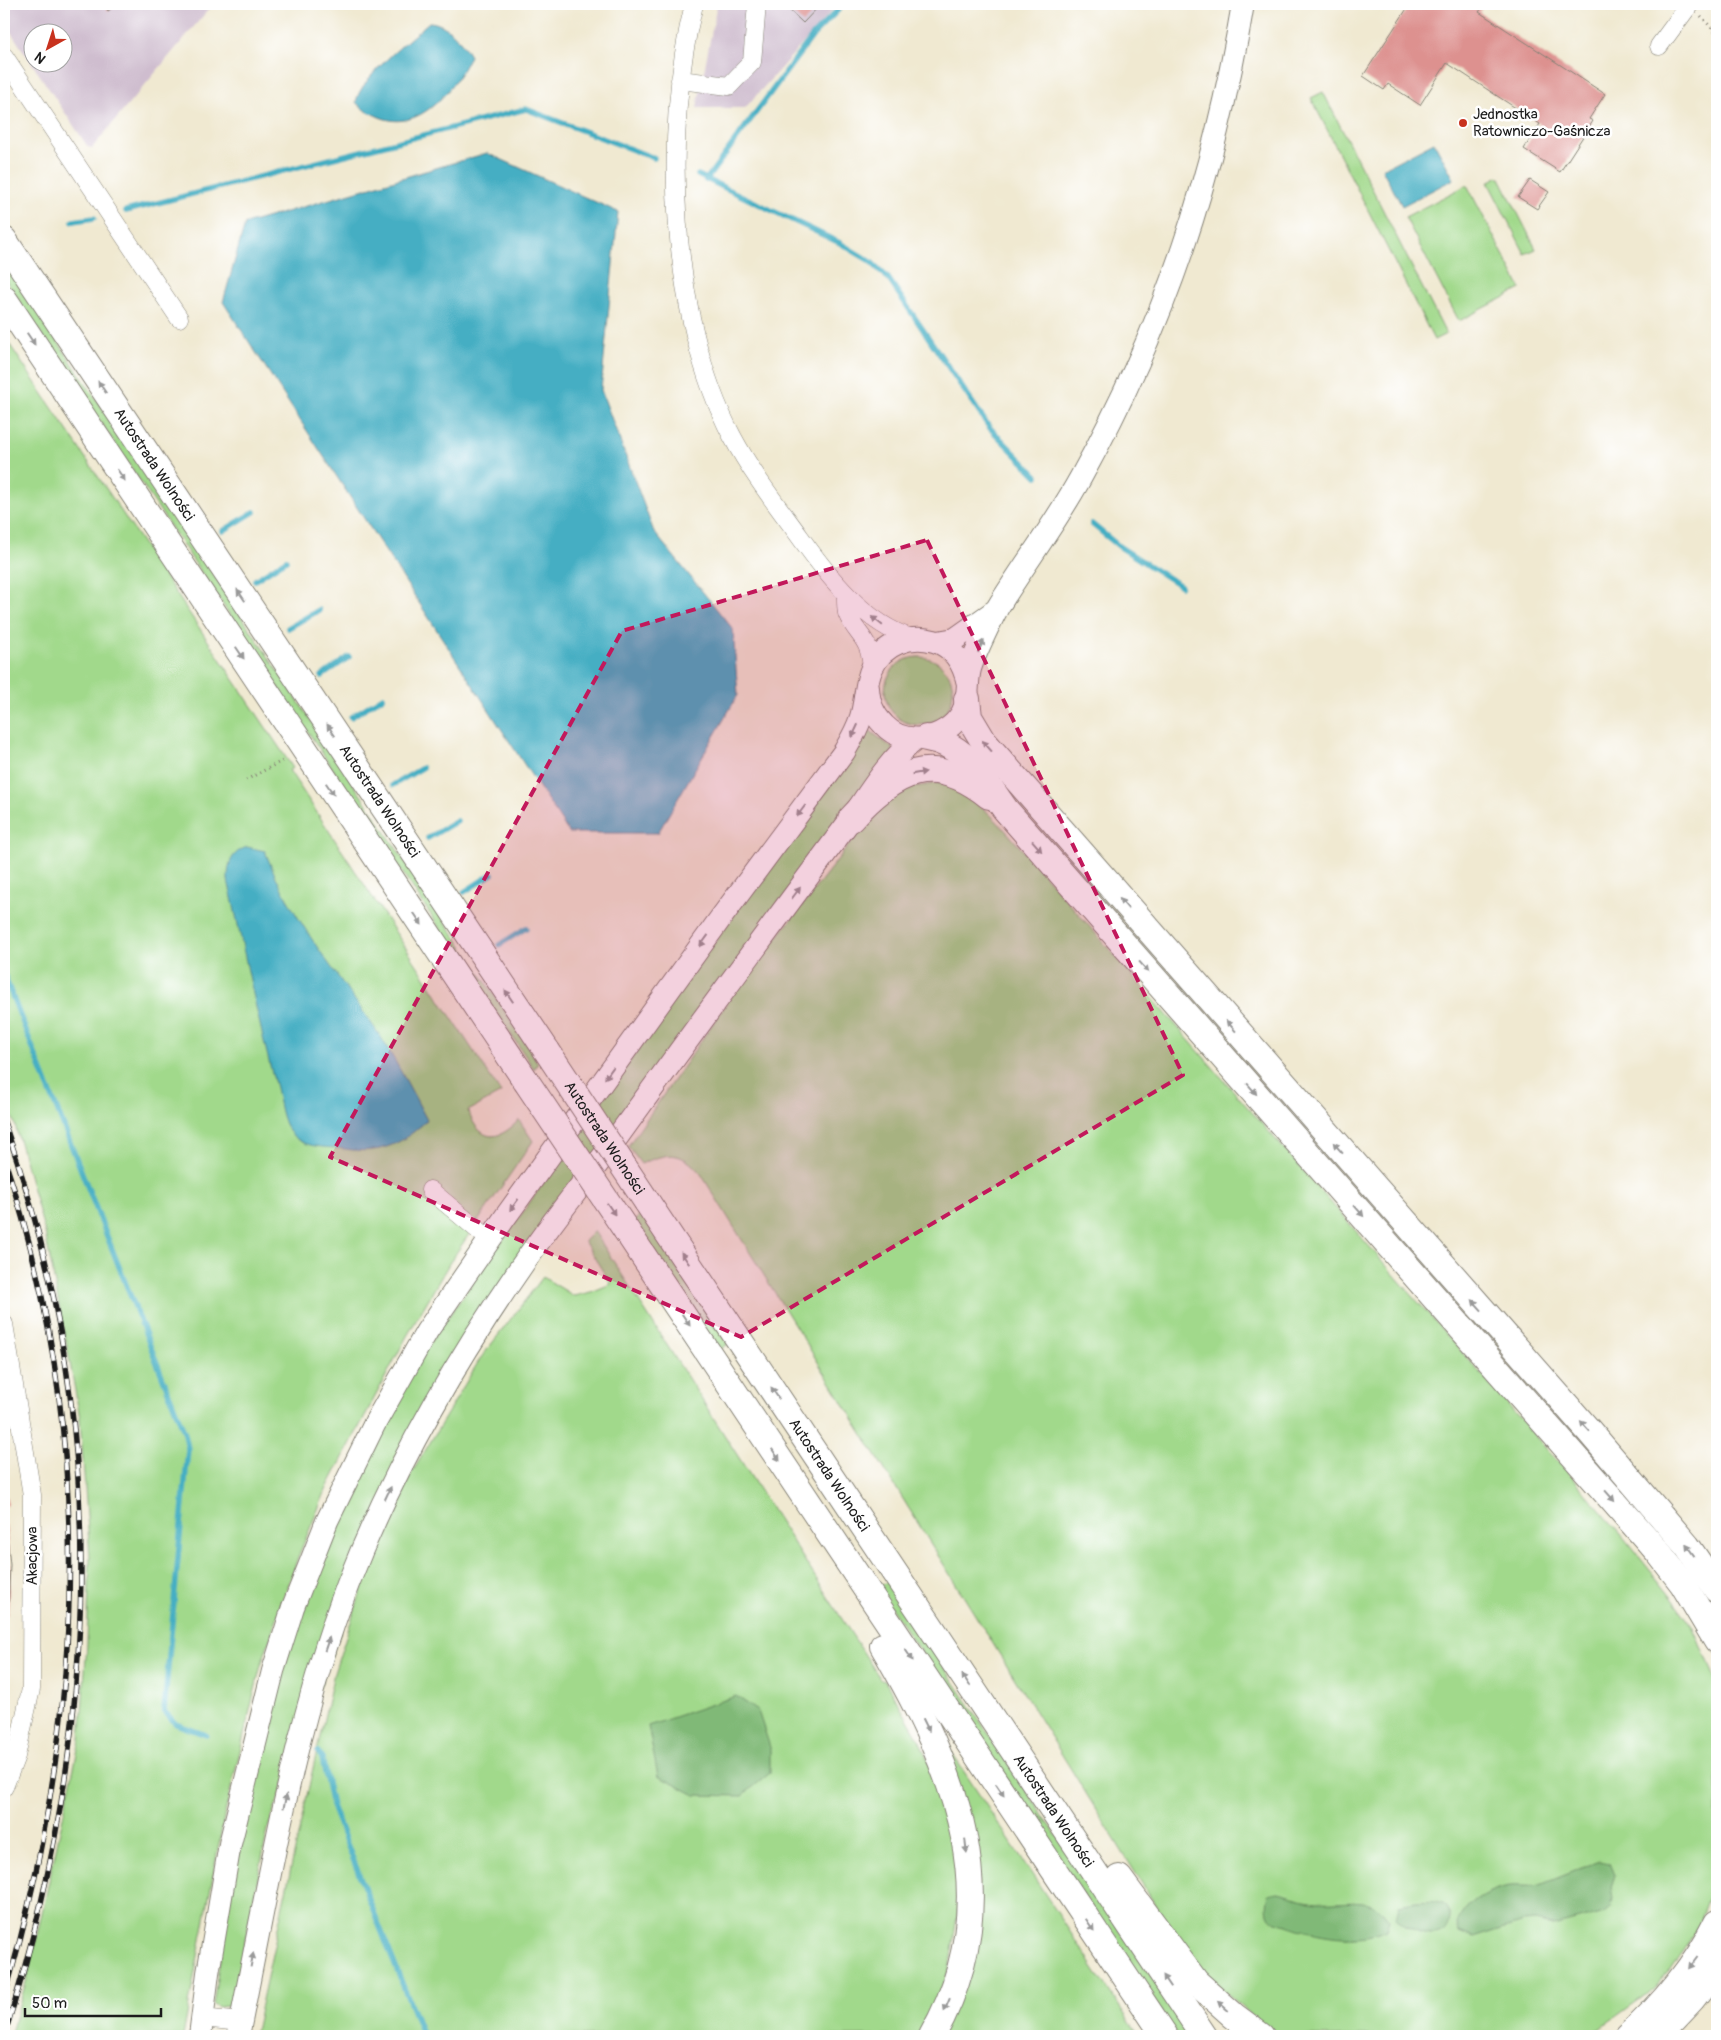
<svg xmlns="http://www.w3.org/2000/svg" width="1721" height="2040" viewBox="0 0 1721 2040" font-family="Pangolin,sans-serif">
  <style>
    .industrial { fill: #cfbdcf; fill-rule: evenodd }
    .green { fill: #a1d98b; stroke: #5e7a54 }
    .forest { fill: #80b977; stroke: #4e6a4a }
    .water { fill: #44aec3; stroke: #306570 }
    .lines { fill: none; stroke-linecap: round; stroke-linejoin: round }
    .stream { stroke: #44aec3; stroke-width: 5.5 }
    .building { fill: #dd918f }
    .minor-casing { stroke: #868276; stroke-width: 19 }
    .major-casing { stroke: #868276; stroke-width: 24 }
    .highway-casing { stroke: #868276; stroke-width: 28 }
    .path { stroke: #868276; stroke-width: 3; stroke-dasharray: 1 4; stroke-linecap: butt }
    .minor { stroke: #fff; stroke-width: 18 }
    .major { stroke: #fff; stroke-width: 22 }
    .highway { stroke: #fff; stroke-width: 26 }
    .rail-casing { stroke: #1c1c1c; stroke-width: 5.5 }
    .rail { stroke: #fff; stroke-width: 4; stroke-dasharray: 11; stroke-linecap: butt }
    .highway-bridge-casing { stroke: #868276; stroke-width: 28; stroke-linecap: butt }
    .highway-bridge { stroke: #fff; stroke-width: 26 }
    .oneway { fill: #999 }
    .marked { fill: #c2185b; fill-opacity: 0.2; stroke: #c2185b; stroke-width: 4; stroke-dasharray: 10 6; stroke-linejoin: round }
    .poi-dot { fill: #c8321e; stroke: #fff; stroke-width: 2 }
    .labels { text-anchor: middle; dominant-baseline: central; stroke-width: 5; stroke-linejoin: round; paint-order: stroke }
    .poi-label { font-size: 15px; fill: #1c1c1c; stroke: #fff; text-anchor: start }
    .street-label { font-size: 15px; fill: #1c1c1c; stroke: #fff }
  </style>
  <rect width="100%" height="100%" fill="#fff"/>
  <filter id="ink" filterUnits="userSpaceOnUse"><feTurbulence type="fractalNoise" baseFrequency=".02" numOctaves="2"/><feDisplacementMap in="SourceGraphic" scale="10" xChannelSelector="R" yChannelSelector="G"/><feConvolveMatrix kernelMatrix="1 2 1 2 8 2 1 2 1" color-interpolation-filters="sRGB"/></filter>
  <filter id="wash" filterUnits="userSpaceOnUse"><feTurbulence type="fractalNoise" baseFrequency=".0096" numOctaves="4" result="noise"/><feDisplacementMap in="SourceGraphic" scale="20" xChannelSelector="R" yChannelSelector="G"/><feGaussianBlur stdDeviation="1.12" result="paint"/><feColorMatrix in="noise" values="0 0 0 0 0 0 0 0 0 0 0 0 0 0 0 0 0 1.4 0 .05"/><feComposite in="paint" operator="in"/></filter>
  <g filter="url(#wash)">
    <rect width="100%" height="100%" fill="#f0e9d1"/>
    <path class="industrial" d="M4,4h209l-121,144 -4,-1 -84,-125zM32,32h30v30h-30z
      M717,4h121l-93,104h-48z"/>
    <path class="green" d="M1323,92l123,242 -12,6 -123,-242z
      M1499,176l37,73 -11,5 -37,-72z
      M1467,185l54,104 -62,32 -54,-104z
      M4,261l497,744 37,58 -4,6 -530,-791z
      M4,336l289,432 -4,2 212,323 -33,18c12,31 29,32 51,9l14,21 -83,121 -43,74 -80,152 -29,69 -37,108 -37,152 -41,219h-173l19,-64 51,-232 7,-97 3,-85 -10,-140 -14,-77 -21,-108 -31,-112 -10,-21z
      M885 691a34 34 0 1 1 68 0a34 34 0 1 1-68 0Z
      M869,730l25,19 -469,653 -156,423 -37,178 -3,3 -10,1 -6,-3 19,-120 41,-184 58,-172 93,-177 330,-464z
      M937,783c29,5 49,27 69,48l614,702 53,66 19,27 25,58v192l-13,36 -15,31 -19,27 -20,22 -61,44h-308l-16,-9 -60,-53 -49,-68 -455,-732c-20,-24 -33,-22 -60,-10l-13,-18 108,-156 123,-158 27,-31 21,-13z
      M641,1214l87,130 -8,6 -86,-129z
      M594,1231l287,449 4,1 33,56 33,77 9,82 -11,75 -28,65h-667l80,-363 34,-103 42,-94 70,-117 63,-82 31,19 17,-4 20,-8 -27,-43z
      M887,1582l304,454h-13l-301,-449z
      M947,1746l192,290h-199l24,-56z"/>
    <path class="forest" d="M736,1696l22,15 12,36v26l-28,23 -47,-1 -37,-19 -10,-50z
      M1600,1861l10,2 5,12 -4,12 2,11 -2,10 -6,5 -48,13 -22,-5 -12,1 -49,16 -15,-6 -2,-8c7,-20 27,-32 48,-37 11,-3 23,1 35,-2z
      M1277,1893c14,3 27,8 41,9 27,2 55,-9 71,17l-3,11c-29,14 -70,5 -99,-5 -4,-1 -11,-2 -14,-5 -8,-6 -6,-16 -4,-25z
      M1417,1902c12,-1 35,-3 32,16 -1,5 -2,11 -6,14 -14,9 -38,-4 -47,-14l3,-13z"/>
    <path class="water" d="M429,22c18,1 32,18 41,34 -17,34 -52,81 -95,59 -7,-3 -14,-6 -19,-13 4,-24 54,-63 73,-80z
      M1434,142l20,37 -52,27 -20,-37z
      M487,153l131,59 -17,178 53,142 79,97 5,66 -80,138h-89l-346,-531 22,-78z
      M247,847l18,4c26,70 76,126 117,188 16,26 31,54 45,81 -25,24 -46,35 -82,29 -19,-3 -42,1 -56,-18 -8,-10 -10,-31 -13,-43 -19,-69 -32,-139 -48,-208 0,-17 3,-27 19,-33z"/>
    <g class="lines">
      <path class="stream" d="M698,175l142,68 30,18 18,17 101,149 48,49
        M706,180l108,-146 30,-30
        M126,211l400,-102 128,49
        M73,221l21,-3
        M1092,524l28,23 61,39
        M223,531l31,-19
        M255,580l31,-20
        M288,628l31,-18
        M322,676l27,-19
        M351,717l32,-20
        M393,785l29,-17
        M428,838l29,-17
        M464,892l28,-18
        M499,945l27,-17
        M4,975l181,459 3,15 -24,262 12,13 30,11
        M318,1752l4,6 10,48 91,230"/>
    </g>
    <g id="blocks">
      <path class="building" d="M103,4h15l-10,7z
        M783,4h38l-18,19z
        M1410,4h65l7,4 -3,4 126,82 -16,25 4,2 -33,51 -36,-23 16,-25 -93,-61 -27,42 -32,-21 -4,6 -21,-14z
        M1530,180l19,12 -12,17 -19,-12z
        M4,1486l4,19 -4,1z
        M4,1525h2l4,40 -2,49 -4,1z"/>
    </g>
  </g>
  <g filter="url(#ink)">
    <use href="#blocks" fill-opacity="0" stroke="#868276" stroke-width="1"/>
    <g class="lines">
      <g class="minor-casing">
        <path id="minor" d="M694,4c-32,128 -24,314 38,432 19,36 44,68 68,101 27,38 66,88 112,101
          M1659,46l31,-42
          M4,56l175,262
          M680,80l49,6 23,-24 5,-58
          M846,597c0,5 0,11 1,16 9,23 23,23 25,55
          M430,1190l60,50
          M4,1324l28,171 -1,194 -15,67 -12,31
          M202,2018l39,4"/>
      </g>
      <g class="major-casing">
        <path id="major" d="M938,642l17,-3 41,-29
          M868,688c1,15 5,26 16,37 21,23 62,15 78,-12 8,-14 4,-29 8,-44 4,-14 21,-49 28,-62 27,-44 58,-84 83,-130 85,-154 133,-300 162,-473
          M200,2036l8,-63 22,-129 43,-173 20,-64 34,-86 48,-98 52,-92 79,-115 214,-297 124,-167c7,-12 13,-22 17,-35 5,-16 4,-34 11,-49 11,-24 38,-34 62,-27 20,6 30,24 34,43
          M238,2036c31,-152 54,-306 110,-452 45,-115 106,-221 177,-323 26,-38 55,-74 83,-111 80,-111 161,-221 243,-331 20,-29 37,-58 65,-80"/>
      </g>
      <g class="highway-casing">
        <g id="highway">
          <path id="s1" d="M4,240l543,811"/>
          <path d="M4,299l522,782"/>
          <path d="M967,699l2,18 15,25 605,689 98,115 30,44"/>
          <path d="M926,738c40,6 57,41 79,71l654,744 24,31 34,57"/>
          <path d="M851,819c42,-47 82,-69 138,-23"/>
          <path id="s2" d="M647,1202l557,834"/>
          <path d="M626,1230l539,806"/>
          <path d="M883,1646c72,123 127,254 49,390"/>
          <path d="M1119,1878l77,104 38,34 27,20"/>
          <path d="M1628,2036c34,-30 69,-72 89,-113"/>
          <path d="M1657,2036l35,-37 25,-32"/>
        </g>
      </g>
      <path class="path" d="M1701,16l16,18
        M246,780l36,-19"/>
      <use href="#minor" class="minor"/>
      <use href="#major" class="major"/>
      <use href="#highway" class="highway"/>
      <g class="rail-casing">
        <path id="rail" d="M4,1122c108,301 97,612 0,914
          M4,1158c93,277 81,562 0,840"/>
      </g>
      <use href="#rail" class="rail"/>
      <g class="highway-bridge-casing">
        <g id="highway-bridge">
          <path id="s3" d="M547,1051l100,151"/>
          <path d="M526,1081l100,149"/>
        </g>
      </g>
      <use href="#highway-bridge" class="highway-bridge"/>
    </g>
    <defs><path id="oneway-solid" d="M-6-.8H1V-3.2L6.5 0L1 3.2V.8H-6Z" transform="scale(1.25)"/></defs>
    <g class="oneway">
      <use href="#oneway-solid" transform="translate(31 339) rotate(56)"/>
      <use href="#oneway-solid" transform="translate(102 387) rotate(-124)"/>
      <use href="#oneway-solid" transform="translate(121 475) rotate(56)"/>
      <use href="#oneway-solid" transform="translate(241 595) rotate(-124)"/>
      <use href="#oneway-solid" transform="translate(877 621) rotate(-141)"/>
      <use href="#oneway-solid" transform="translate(981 646) rotate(-65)"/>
      <use href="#oneway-solid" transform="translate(240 653) rotate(56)"/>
      <use href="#oneway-solid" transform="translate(331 730) rotate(-124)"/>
      <use href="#oneway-solid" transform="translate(855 731) rotate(115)"/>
      <use href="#oneway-solid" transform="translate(987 746) rotate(-131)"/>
      <use href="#oneway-solid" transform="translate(919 773) rotate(-9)"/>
      <use href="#oneway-solid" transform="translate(330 789) rotate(56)"/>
      <use href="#oneway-solid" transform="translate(801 811) rotate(127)"/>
      <use href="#oneway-solid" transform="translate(1037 846) rotate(49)"/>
      <use href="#oneway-solid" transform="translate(796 893) rotate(-53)"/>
      <use href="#oneway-solid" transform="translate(1124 904) rotate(-131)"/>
      <use href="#oneway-solid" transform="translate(418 919) rotate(56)"/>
      <use href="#oneway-solid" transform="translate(704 941) rotate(126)"/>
      <use href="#oneway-solid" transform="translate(1144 967) rotate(49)"/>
      <use href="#oneway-solid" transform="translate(509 996) rotate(-124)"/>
      <use href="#oneway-solid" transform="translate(1231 1026) rotate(-131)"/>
      <use href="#oneway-solid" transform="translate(609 1073) rotate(126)"/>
      <use href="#oneway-solid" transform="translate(1252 1089) rotate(49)"/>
      <use href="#oneway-solid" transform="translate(1338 1148) rotate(-131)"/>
      <use href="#oneway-solid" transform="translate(514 1205) rotate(126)"/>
      <use href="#oneway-solid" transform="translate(611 1209) rotate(56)"/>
      <use href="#oneway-solid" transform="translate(1359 1211) rotate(49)"/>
      <use href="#oneway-solid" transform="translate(685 1258) rotate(-124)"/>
      <use href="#oneway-solid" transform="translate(1477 1305) rotate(-132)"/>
      <use href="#oneway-solid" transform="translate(686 1320) rotate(56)"/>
      <use href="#oneway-solid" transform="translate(775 1393) rotate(-124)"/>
      <use href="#oneway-solid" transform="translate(1585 1426) rotate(-132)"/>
      <use href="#oneway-solid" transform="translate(776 1455) rotate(56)"/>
      <use href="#oneway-solid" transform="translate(388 1493) rotate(-65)"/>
      <use href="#oneway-solid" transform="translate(1610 1496) rotate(49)"/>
      <use href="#oneway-solid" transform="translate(1690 1550) rotate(-126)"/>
      <use href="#oneway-solid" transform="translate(327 1644) rotate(-71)"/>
      <use href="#oneway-solid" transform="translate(909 1655) rotate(56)"/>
      <use href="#oneway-solid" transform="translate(966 1680) rotate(-124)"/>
      <use href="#oneway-solid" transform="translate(926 1725) rotate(64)"/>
      <use href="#oneway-solid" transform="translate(1000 1790) rotate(56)"/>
      <use href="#oneway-solid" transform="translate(285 1801) rotate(-78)"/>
      <use href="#oneway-solid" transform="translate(966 1846) rotate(83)"/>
      <use href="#oneway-solid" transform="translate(1090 1925) rotate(56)"/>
      <use href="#oneway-solid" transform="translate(252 1960) rotate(-79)"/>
      <use href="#oneway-solid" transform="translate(1693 1963) rotate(127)"/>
      <use href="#oneway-solid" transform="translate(1167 1981) rotate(-124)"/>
      <use href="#oneway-solid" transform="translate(947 2005) rotate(113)"/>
      <use href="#oneway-solid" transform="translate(1223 2006) rotate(-139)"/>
    </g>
  </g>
  <path class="marked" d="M927,540l256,535 -442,262 -411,-180 292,-526z"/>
  <circle class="poi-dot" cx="1463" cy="123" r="5"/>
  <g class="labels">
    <g class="poi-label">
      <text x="1473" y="114">Jednostka<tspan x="1473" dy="17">Ratowniczo-Gaśnicza</tspan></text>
    </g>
    <g class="street-label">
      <text stroke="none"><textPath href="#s1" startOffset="270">Autostrada Wolności</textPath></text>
      <text stroke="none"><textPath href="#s1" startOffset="675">Autostrada Wolności</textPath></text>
      <text stroke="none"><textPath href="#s3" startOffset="104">Autostrada Wolności</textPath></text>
      <text stroke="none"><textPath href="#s2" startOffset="328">Autostrada Wolności</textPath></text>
      <text transform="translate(32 1556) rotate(-90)">Akacjowa</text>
      <text stroke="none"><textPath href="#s2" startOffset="732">Autostrada Wolności</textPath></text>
    </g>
  </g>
  <rect width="1721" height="2040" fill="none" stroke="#fff" stroke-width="20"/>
  <g transform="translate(48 48) rotate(219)"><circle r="24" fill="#ffffff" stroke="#a4a4a4"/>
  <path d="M0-4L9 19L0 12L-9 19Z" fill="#c8321e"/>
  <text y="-8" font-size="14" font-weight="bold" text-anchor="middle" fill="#1c1c1c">N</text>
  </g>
  <path d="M25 2008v8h136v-8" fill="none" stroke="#1c1c1c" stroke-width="2.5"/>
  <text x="32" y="2008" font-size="15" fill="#1c1c1c" stroke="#ffffff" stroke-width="4" paint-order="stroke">50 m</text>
</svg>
